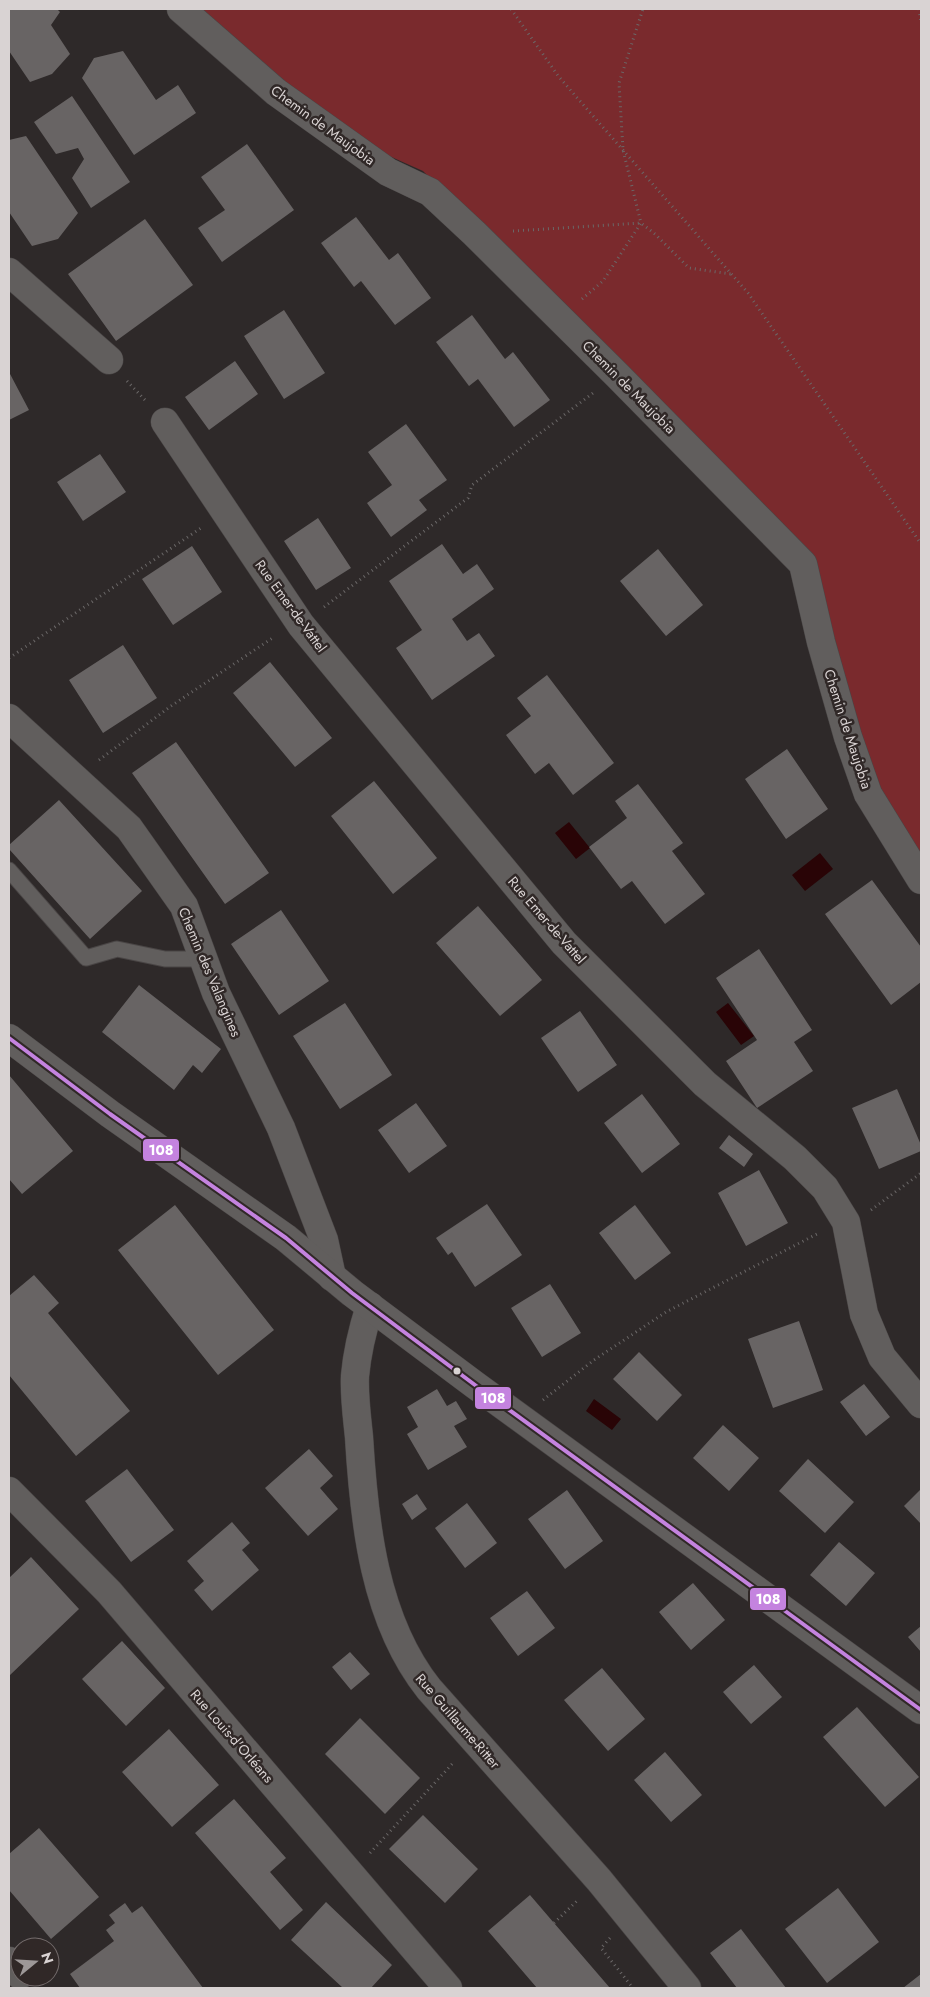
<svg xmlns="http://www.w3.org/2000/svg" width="930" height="1997" viewBox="0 0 930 1997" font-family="Jost,sans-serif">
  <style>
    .forest { fill: #7a2a2d }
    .water { fill: #290406 }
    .building { fill: #686464 }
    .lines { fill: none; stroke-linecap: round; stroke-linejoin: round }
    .service-casing { stroke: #494545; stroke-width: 17 }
    .minor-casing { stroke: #494545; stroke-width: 29 }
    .secondary-casing { stroke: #494545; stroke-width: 29 }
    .path { stroke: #6b6868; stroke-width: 3; stroke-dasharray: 1 4; stroke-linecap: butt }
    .service { stroke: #615e5d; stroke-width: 15 }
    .minor { stroke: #615e5d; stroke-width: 28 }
    .secondary { stroke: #615e5d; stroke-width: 28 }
    .bus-1-casing { stroke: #302827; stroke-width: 8 }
    .bus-1 { stroke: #c483df; stroke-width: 4 }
    .bus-dot { fill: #d9d3d3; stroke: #302827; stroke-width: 2 }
    .labels { text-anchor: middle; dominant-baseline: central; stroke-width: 5; stroke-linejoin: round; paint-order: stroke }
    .street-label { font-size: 14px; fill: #d9d3d3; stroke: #302827 }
    .line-badge { stroke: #302827; stroke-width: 2 }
    .badge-label { font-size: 14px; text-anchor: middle; font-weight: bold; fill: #fff }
  </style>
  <rect width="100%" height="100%" fill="#2e2929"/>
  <path class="forest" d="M199,9h722v856l-14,-21 -59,-126 -42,-162 -383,-385 -72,-32z"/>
  <path class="water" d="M569,822l21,26 -14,11 -21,-26z
    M820,853l13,16 -28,22 -13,-16z
    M728,1003l26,33 -13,9 -25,-33z
    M594,1399l27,20 -9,11 -26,-19z"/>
  <path class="building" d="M9,9h48l3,3 -9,13 19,29 -18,20 -22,8 -21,-31z
    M123,51l33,49 22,-15 18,28 -62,42 -52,-77 12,-20z
    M72,96l58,86 -39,26 -19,-30 12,-19 -6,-11 -22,6 -22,-32z
    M26,136l52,77 -20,26 -26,7 -23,-34v-72z
    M247,144l47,66 -72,52 -24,-34 27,-18 -24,-33z
    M356,217l33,43 9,-7 33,45 -36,27 -34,-44 -7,6 -33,-44z
    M145,219l48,66 -77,56 -48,-67z
    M284,310l41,63 -41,26 -40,-63z
    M472,315l33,44 8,-7 37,48 -36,27 -36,-48 -9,7 -33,-44z
    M235,361l23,33 -49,36 -24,-33z
    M9,372l20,38 -20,10z
    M406,424l41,56 -28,20 8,10 -36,27 -24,-34 25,-18 -24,-33z
    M100,454l26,38 -43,29 -26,-39z
    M318,518l33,50 -35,22 -32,-49z
    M442,544l21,30 14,-10 17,25 -42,30 15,22 12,-8 16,23 -63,44 -36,-52 26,-18 -33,-49z
    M192,546l30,46 -49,33 -31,-46z
    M658,549l45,56 -37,31 -46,-55z
    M123,645l34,53 -54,35 -34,-53z
    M270,662l62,76 -37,29 -62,-74z
    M547,675l67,88 -41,32 -24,-32 -14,11 -29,-39 25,-19 -14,-18z
    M176,742l93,131 -44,31 -93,-131z
    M787,749l41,60 -42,30 -41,-60z
    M374,781l63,77 -44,36 -62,-78z
    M638,784l45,59 -11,8 33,43 -40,30 -33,-43 -11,8 -32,-42 38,-29 -12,-17z
    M59,800l83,91 -52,48 -81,-90v-4z
    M872,880l49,67v35l-30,23 -66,-91z
    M478,906l64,74 -42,36 -64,-73z
    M281,910l48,71 -50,34 -48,-71z
    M759,949l53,81 -18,12 19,29 -56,37 -31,-47 31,-21 -41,-62z
    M139,985l82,64 -19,24 -9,-8 -19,25 -72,-58z
    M345,1003l47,72 -52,34 -47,-73z
    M580,1011l37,54 -39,27 -37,-54z
    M9,1075l64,76 -51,43 -13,-15z
    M897,1089l24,56v6l-42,18 -27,-61z
    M642,1094l38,50 -38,29 -38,-50z
    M416,1103l31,43 -38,27 -31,-43z
    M729,1135l24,19 -9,13 -25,-19z
    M759,1170l29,53 -42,23 -28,-53z
    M487,1204l35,51 -47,32 -23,-35 -4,3 -12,-17z
    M175,1205l99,125 -56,45 -100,-125z
    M635,1205l36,48 -36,27 -36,-47z
    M34,1275l25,28 -11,10 82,98 -54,45 -67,-81v-79z
    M550,1284l31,49 -39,24 -31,-49z
    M799,1321l24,69 -50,18 -25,-69z
    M639,1352l43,43 -25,26 -44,-42z
    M864,1384l26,33 -24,19 -26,-34z
    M437,1389l10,17 9,-5 11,18 -13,7 13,21 -39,23 -21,-36 11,-7 -11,-20z
    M723,1425l36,33 -30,33 -36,-33z
    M309,1449l24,27 -13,12 18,21 -30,27 -43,-48z
    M808,1459l46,43 -29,31 -46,-42z
    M127,1469l47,61 -43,32 -46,-61z
    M921,1489v35l-17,-18z
    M567,1490l36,51 -38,28 -37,-50z
    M417,1494l10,15 -15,11 -10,-16z
    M467,1503l30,40 -32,25 -30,-40z
    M232,1522l18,21 -8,7 17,20 -47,41 -18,-21 10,-9 -17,-20z
    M839,1542l36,31 -29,33 -36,-31z
    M31,1557l48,52 -70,67v-98z
    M693,1583l32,37 -34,30 -32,-38z
    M527,1591l28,37 -37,28 -28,-38z
    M921,1626v26l-13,-15z
    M122,1641l43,47 -39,38 -44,-47z
    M350,1652l20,22 -19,16 -19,-23z
    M754,1665l28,32 -31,27 -28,-32z
    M602,1668l43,51 -37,32 -44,-51z
    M857,1707l62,70 -34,30 -62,-70z
    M360,1718l60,60 -35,36 -60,-60z
    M169,1729l50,56 -47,42 -50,-55z
    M665,1752l37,43 -31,27 -37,-42z
    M234,1799l52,59 -16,14 33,38 -23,20 -85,-97z
    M423,1815l55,54 -33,34 -56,-54z
    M39,1828l60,69 -48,42 -42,-49v-36z
    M838,1888l41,54 -52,41 -42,-54z
    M530,1895l24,28 56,65h-73l-49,-57z
    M326,1902l66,63 -21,23h-28l-52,-48z
    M125,1903l7,10 10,-7 61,82h-123l-10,-14 44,-33 -8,-11 9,-7 -6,-8z
    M741,1929l45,59h-49l-27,-35z
    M921,1974v14h-18z"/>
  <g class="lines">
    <g class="service-casing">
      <path id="service" d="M9,870l77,88 31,-9 48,10h39"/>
    </g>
    <g class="minor-casing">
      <path id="minor" d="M181,9l95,83 112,80 42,20 45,42 142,141 186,189 18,78 27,95 20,57 53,86
        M9,272l100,88
        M165,422l136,203 263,318 141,141 90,74 30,30 21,34 18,92 18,43 39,47
        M9,718l120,110 55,78 32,87 65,135 43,112 8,37
        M370,1306c-7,22 -13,47 -15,70 -1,20 2,41 4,61 5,85 15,183 70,252l170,191 88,108
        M9,1491l100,101 339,396"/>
    </g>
    <g class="secondary-casing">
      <path id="secondary" d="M9,1038l101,76 176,124 66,55 123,92 446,325
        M9,1961l11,14"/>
    </g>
    <path class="path" d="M511,9l48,68 189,216 173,251
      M919,9l2,13
      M513,231l128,-8 14,11 34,34 42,6
      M582,299l21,-18 38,-58 -18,-73 -4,-67 24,-74
      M127,381l18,19
      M324,607l144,-109 4,-13 121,-92
      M9,658l192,-130
      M99,760l72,-54 103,-69
      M871,1210l50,-37
      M543,1400l51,-40 72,-48 151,-78 1,2
      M370,1853l84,-91
      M554,1923l25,-24
      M610,1938l-9,10 32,40"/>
    <use href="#service" class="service"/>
    <use href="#minor" class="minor"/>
    <use href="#secondary" class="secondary"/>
    <g class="bus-1-casing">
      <path id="bus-1" d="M9,1038l101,76 176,124 66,55 123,92 446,325"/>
    </g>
    <use href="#bus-1" class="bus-1"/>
  </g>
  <circle class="bus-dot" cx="457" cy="1371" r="4.5"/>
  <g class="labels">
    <g class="street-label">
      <text transform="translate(323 125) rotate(36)">Chemin de Maujobia</text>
      <text transform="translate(629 387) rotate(45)">Chemin de Maujobia</text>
      <text transform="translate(291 606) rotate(54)">Rue Emer-de-Vattel</text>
      <text transform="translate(848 729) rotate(72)">Chemin de Maujobia</text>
      <text transform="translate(547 920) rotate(49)">Rue Emer-de-Vattel</text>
      <text transform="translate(210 972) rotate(67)">Chemin des Valangines</text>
      <text transform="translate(458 1721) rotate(49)">Rue Guillaume-Ritter</text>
      <text transform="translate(232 1736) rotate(49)">Rue Louis-d'Orléans</text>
    </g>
  </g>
  <g class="line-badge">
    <rect x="142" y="1138" width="38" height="24" rx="5" fill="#c483df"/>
    <rect x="474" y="1386" width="38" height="24" rx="5" fill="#c483df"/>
    <rect x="749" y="1587" width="38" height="24" rx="5" fill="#c483df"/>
  </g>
  <g class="badge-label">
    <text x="161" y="1155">108</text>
    <text x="493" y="1403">108</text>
    <text x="768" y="1604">108</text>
  </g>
  <rect width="930" height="1997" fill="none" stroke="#d9d3d3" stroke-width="20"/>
  <g transform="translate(35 1962) rotate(72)"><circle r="24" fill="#302827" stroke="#746c6c"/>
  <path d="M0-4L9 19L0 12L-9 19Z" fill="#9d9898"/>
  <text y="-8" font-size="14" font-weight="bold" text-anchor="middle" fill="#d9d3d3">N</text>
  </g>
</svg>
